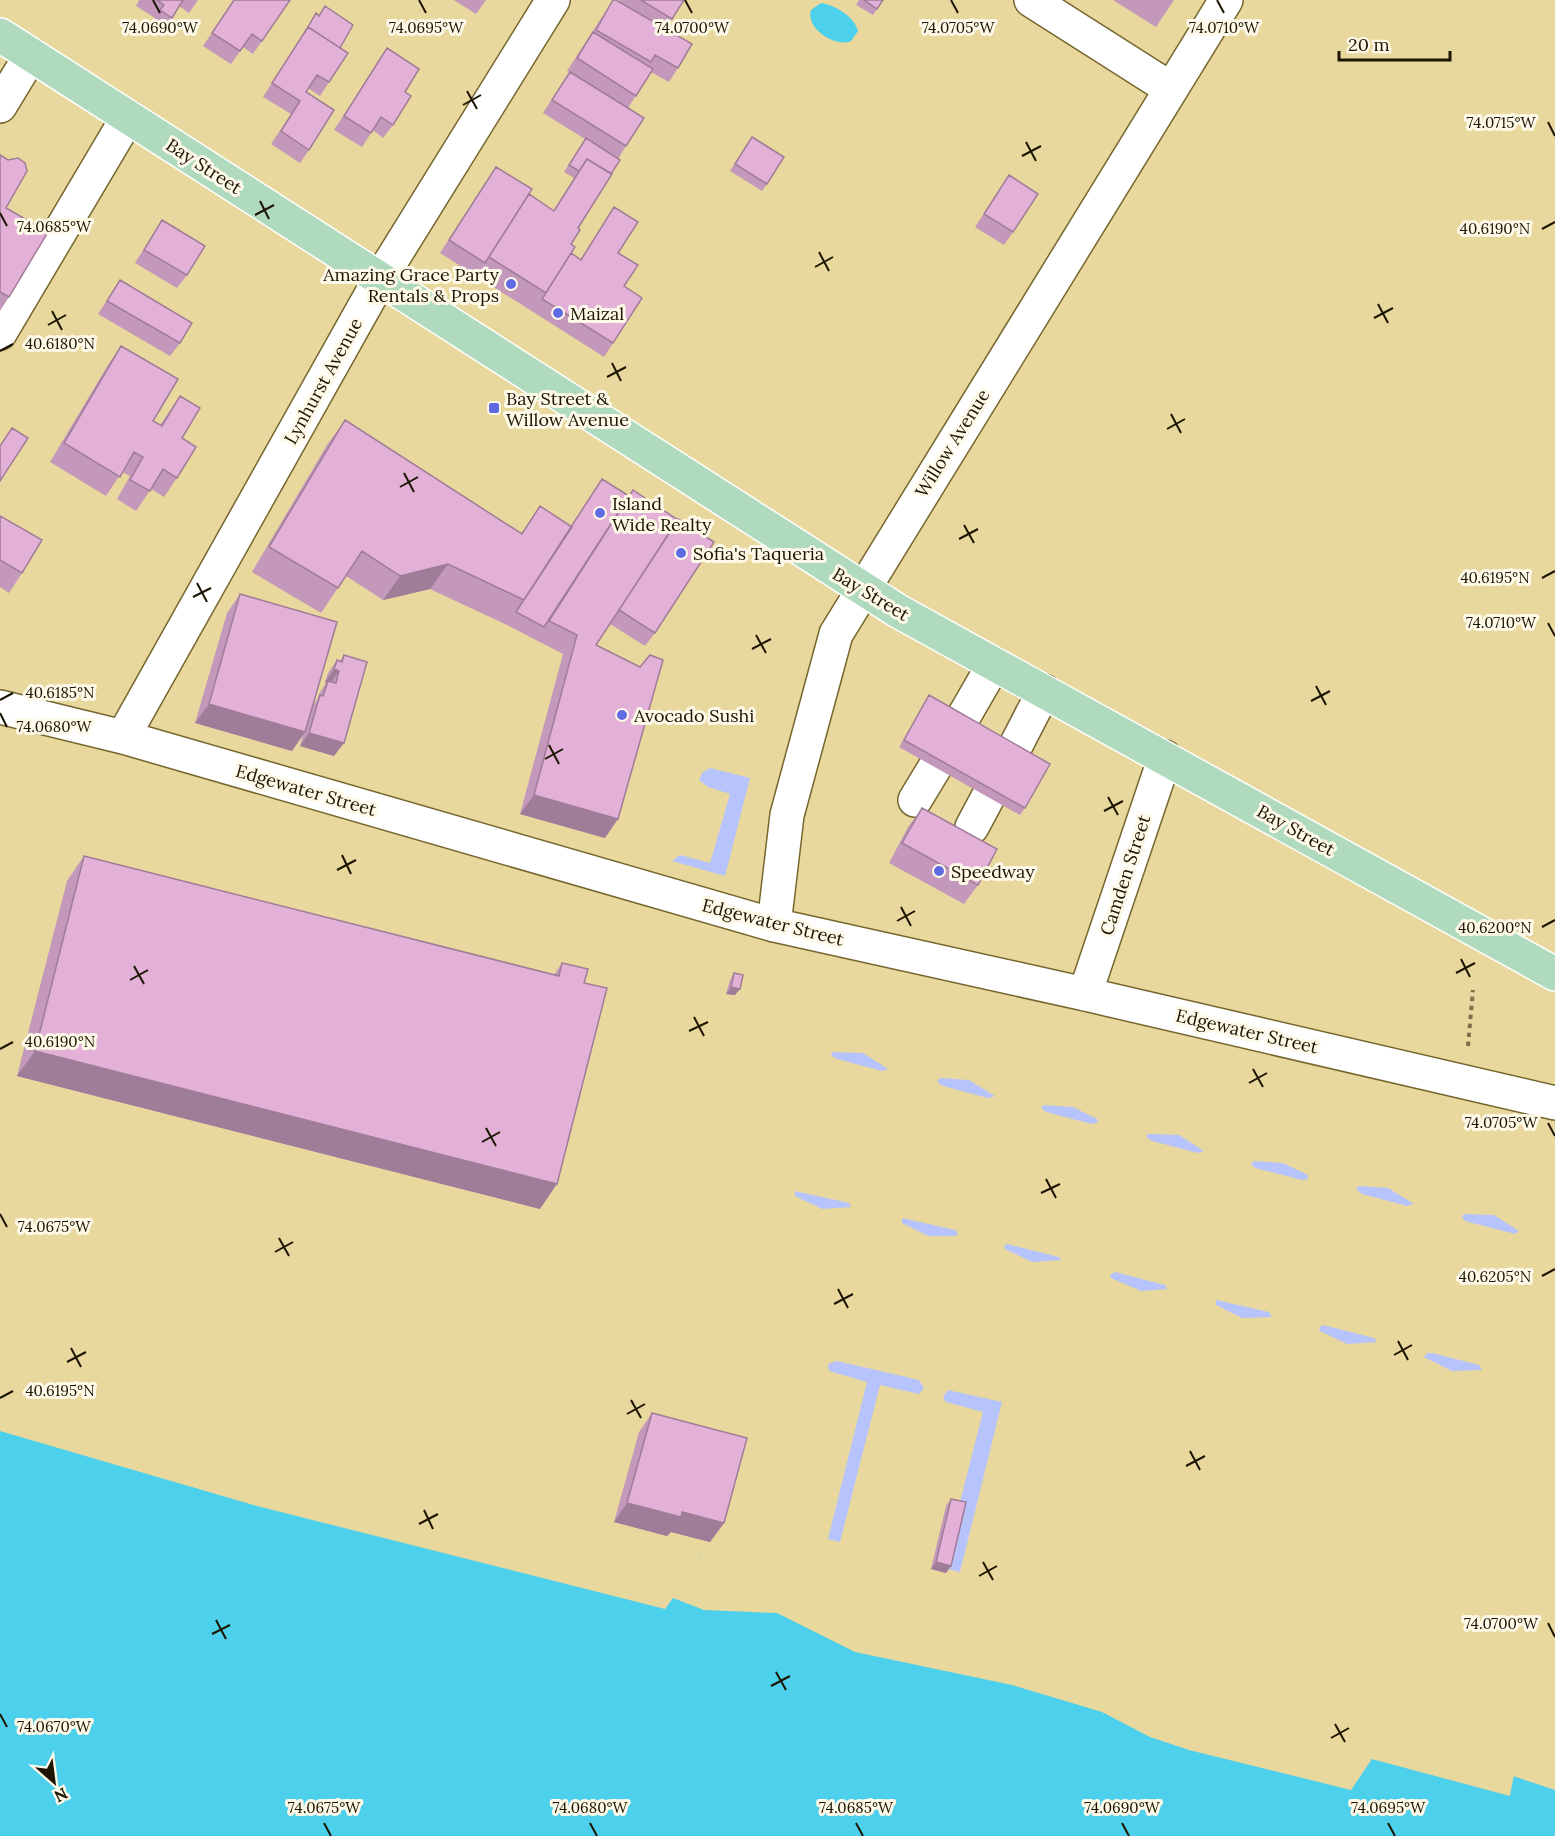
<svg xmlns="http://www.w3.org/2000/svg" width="1555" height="1836" viewBox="0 0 1555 1836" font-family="Lora,serif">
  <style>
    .green { fill: #b7c4fc }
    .water { fill: #4dd0eb }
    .pier { fill: #e8d89e }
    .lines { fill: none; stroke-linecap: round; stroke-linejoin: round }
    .minor-casing { stroke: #75662e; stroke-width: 36 }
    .major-casing { stroke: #fff; stroke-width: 36 }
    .path { stroke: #7d724c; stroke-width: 4; stroke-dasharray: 4.5 4.5; stroke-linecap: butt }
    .minor { stroke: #fff; stroke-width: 33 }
    .major { stroke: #afdabe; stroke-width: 33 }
    .wall { fill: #c398ba }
    .shaded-wall { fill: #9f7c97 }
    .building { fill: #e3b1d8; stroke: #9f7c97; stroke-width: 1.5 }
    .ticks { fill: none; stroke: #1b1501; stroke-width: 2 }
    .poi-dot { fill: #5e6be3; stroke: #fef9e8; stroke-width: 2 }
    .labels { text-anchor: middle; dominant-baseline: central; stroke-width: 6; stroke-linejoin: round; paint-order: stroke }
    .street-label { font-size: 18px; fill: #1b1501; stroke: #fef9e8 }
    .poi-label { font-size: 18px; fill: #1b1501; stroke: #fef9e8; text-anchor: start }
    .ticks-label { font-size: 15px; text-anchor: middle; fill: #1b1501; stroke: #fef9e8; stroke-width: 6; stroke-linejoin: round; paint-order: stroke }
  </style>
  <rect width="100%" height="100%" fill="#e8d89e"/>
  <path class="green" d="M710,768l40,10 -25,98 -53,-15 8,-6 30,8 20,-69 -22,-7 -9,-7 3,-7z
    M831,1052l32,1 25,16 -6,2 -45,-12 -5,-3z
    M940,1078l29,2 26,16 -7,2 -45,-12 -6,-4z
    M1044,1105l29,2 24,12 1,3 -6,2 -46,-12 -5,-4z
    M1147,1134l32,1 25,16 -6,2 -46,-12 -5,-3z
    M1254,1161l29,2 25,12v4l-6,1 -47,-12 -4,-4z
    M1359,1186l29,2 26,16 -7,2 -45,-12 -6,-5z
    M795,1191l54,12 2,4 -29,2 -27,-13z
    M1464,1214l30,1 25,16 -4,3 -50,-13 -3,-4z
    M902,1218l53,12 3,3 -3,3h-27l-26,-13z
    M1007,1244l52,13 2,3 -29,2 -27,-13 -1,-3z
    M1115,1272l50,13 2,4 -26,2 -30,-13 -1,-3z
    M1216,1300l53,12 3,5 -30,1 -26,-13z
    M1323,1325l51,13 3,4 -30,2 -27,-13 -1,-3z
    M1432,1353l47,12 3,5 -30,1 -28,-14 3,-4z
    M837,1361l82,19 5,8 -5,6 -39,-9 -40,157 -12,-3 39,-157 -38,-11 -1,-7z
    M948,1390l54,12 -42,170 -17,-4 40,-156 -37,-10 -3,-5z"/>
  <path class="water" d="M821,3c14,2 34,14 37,28l-7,10c-16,7 -46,-13 -40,-31z
    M0,1408l338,83 343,96 21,-32 535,168 272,72 4,-19 42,14v46h-1555z"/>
  <path class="pier" d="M0,1405l339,83 341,96 24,-31 499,133 35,34 269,72 3,-17 4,-1 -4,22 -138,-37 -21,31 -162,-40 -39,-13 -48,-25 -90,-27 -157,-33 -78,-39 -73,-3 -31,-12 -8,11 -408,-103 -257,-75z"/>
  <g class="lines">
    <g class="minor-casing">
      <path id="minor" d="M1031,0l140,89
        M0,106l31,-51
        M0,333l128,-216
        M0,707l123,30 651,188 311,69 470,109
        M960,723l34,-59
        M123,737l257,-458 173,-279
        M1013,751l31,-60
        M915,800l20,-33
        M972,827l16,-30
        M774,925l13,-110 49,-181 390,-634
        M1085,994l80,-237"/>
    </g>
    <g class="major-casing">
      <path id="major" d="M0,35l898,576 657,363"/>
    </g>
    <path class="path" d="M1468,1046l5,-56"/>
    <use href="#minor" class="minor"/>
    <use href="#major" class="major"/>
  </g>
  <path class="wall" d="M139,0h59l-9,13 -10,-7 -16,25 -12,-8 4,-5 -19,-12z
    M234,0h56l-37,54 -10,-7 -12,17 -28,-18z
    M454,0h32l-10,14z
    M613,0l6,2 1,-2h64l-18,29 12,39 -9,14 -18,-10 -23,36 -2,38 -8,13 -40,69 -7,16v9l10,6 33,-52 4,46 6,33 -11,57 -9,14 -164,-104 56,-86 28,34 30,9 20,-32 -10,-6 21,-33 -42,-26 26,-41 -2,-1z
    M859,0h24l-10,15 -17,-10z
    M1113,0h61l-18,27z
    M325,6l15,42 -11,34 -9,14 -12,-8 -2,4 3,58 -9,13 -29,-19 20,-30 -28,-17 53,-84 3,2z
    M387,48l18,44 -12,33 -10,13 -10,-8 -11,17 -28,-17z
    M747,144l20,40 -5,7 -32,-20z
    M0,155l6,53 3,89 -9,14z
    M1009,175l4,57 -9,13 -29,-18z
    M162,220l25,55 -10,13 -42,-25z
    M120,280l60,63 -10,13 -72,-42z
    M121,346l32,75 7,4 20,-29 2,42 -5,40 -13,19 -13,-8 -15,22 -19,-12 13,-23 -8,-4 -16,24 -56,-34 58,-97z
    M345,420l176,114 19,-28 31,20 31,-47 53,154 -10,13 -35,-22 -14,21 9,193 -85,-24 43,-160 -56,-29 -77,-36 -47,11 -37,-24 -25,37 -69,-41 75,-127z
    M0,516l22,57 -13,20 -9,-6z
    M240,594l73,111 4,-5 2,-6 7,-11 -1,-1 3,-9 9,-13 3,1 4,-6 -10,101 -34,-10 3,-11 -11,16 -97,-28 32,-110z
    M929,695l96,113 -5,7 -121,-68z
    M922,808l56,77 -14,19 -75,-41 19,-36z
    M84,856l470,119 8,-12 22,20 -44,226 -523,-133 50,-195z
    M734,973l1,22 -9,-1 4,-14z
    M652,1413l72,110 -14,19 -39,-10 -4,4 -53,-14 25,-90z
    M951,1499v67l-5,7 -15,-4 15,-63z"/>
  <path class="shaded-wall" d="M448,564l-18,25 -47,11 17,-24z
    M334,669l5,2 -9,13 -2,-3 -2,2 -1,-1z
    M209,704l96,28 -13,19 -97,-28z
    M309,733l35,10 -10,13 -34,-10z
    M534,795l84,24 -13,19 -85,-24z
    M731,987l9,2 -5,6 -9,-1z
    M35,1051l522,133 -17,25 -523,-133z
    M627,1503l55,9 42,11 -14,19 -39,-10 -4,4 -53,-14z
    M936,1562l15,4 -5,7 -15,-4z"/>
  <path class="building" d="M157,0h26l-11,18 -12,-8 4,-5z
    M234,0h56l-28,41 -10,-7 -12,17 -28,-18z
    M613,0h3l76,44 -14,24 -23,-13 -4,7 -55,-32z
    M641,0h43l-12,19z
    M864,0h19l-6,9z
    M325,6l28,19 -13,23 -32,-21 -4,7 12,-21 3,3z
    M308,27l40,26 -19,29 -12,-7 -11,17 28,18 -25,40 -28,-19 19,-30 -28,-18z
    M593,32l60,37 -17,27 -59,-38z
    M387,48l32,21 -14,23 6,4 -18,29 -12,-8 -10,16 -27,-17z
    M570,72l74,46 -18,28 -74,-46z
    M752,137l32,20 -17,27 -32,-20z
    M586,138l34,22 -9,14 -24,-15 -8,12 -10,-6z
    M0,155l8,5 10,-2 7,5 2,8 -21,37 42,24 -39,65 -9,-5z
    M587,159l25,15 -34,54 2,2 -9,14 4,3 -29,46 -57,-36 40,-63 25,17z
    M496,167l36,22 -47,74 -36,-23z
    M1009,175l29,19 -25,38 -29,-18z
    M614,207l24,15 -20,31 20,12 -14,21 18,12 -29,45 -71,-44 29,-46 10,7z
    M162,220l43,26 -18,29 -43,-25z
    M120,280l72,43 -12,20 -73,-42z
    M121,346l57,33 -25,42 9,5 18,-30 20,12 -18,30 14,9 -19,31 -14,-9 -13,22 -20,-11 13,-23 -9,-5 -14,25 -56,-34z
    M345,420l177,114 18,-28 32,21 -48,73 -76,-36 -48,12 -38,-25 -24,37 -69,-41z
    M12,428l16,10 -28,43v-35z
    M602,479l27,17 -85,131 -28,-15z
    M633,490l45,30 -82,125 44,22 10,-12 13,5 -45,159 -84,-24 43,-160 -28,-14z
    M0,516l42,24 -20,33 -22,-13z
    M678,519l36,23 -59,91 -36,-23z
    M240,594l97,28 -32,110 -96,-28z
    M344,655l23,7 -23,81 -35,-10 11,-38 3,1 5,-15 8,2 3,-12 -5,-2 3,-9 5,2z
    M929,695l121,69 -25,44 -121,-68z
    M922,808l75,41 -19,36 -76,-42z
    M84,856l475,120 3,-13 26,6 -4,14 23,5 -50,196 -522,-133z
    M734,973l9,2 -3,14 -9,-2z
    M652,1413l95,25 -23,85 -42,-11 -1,5 -54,-14z
    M951,1499l15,3 -15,64 -15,-4z"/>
  <path class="ticks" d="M153,0l7,13M419,0l7,13M685,0l7,13M951,0l7,13M1217,0l7,13M467,91l10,18M463,105l18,-10M1548,122l7,14M1026,142l10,19M1022,156l19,-10M260,201l9,18M0,213l7,13M255,215l19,-10M1542,229l13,-7M819,252l10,19M815,267l18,-10M1378,304l10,19M52,311l10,19M1374,318l19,-10M48,325l18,-10M0,351l13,-7M612,363l9,18M607,377l19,-10M1171,414l10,19M1167,429l18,-10M404,473l10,19M400,487l18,-10M964,525l10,18M959,539l19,-10M1542,578l13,-7M197,583l10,19M193,597l18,-9M1548,623l7,13M756,635l10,18M752,649l19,-10M1316,686l10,19M0,700l13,-7M1311,701l19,-10M0,713l7,14M549,745l10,19M545,759l18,-10M1108,797l10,18M1104,811l19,-10M342,855l9,19M337,870l19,-10M901,907l10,19M897,921l18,-10M1542,927l13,-7M1461,959l9,18M134,966l10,18M1456,973l19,-10M130,980l18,-10M694,1017l10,19M689,1031l19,-9M0,1049l13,-7M1253,1069l10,18M1249,1083l18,-10M1548,1123l7,13M486,1128l10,18M482,1142l18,-10M1046,1179l10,19M1041,1193l19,-9M0,1214l7,13M279,1238l10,18M275,1252l18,-10M1542,1276l13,-7M838,1289l10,19M834,1304l19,-10M1398,1341l10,19M71,1348l10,19M1394,1355l18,-10M67,1362l19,-10M0,1398l13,-7M631,1400l10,18M627,1414l18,-10M1190,1451l10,19M1186,1466l19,-10M424,1510l9,19M419,1524l19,-10M983,1562l10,18M979,1576l18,-10M216,1620l10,19M1548,1623l7,14M212,1634l18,-9M776,1672l10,18M771,1686l19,-10M0,1714l7,13M1335,1724l10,18M1331,1738l18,-10M324,1823l7,13M590,1823l7,13M856,1823l7,13M1122,1823l7,13M1388,1823l7,13"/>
  <g class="poi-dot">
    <circle cx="511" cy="284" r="6"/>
    <circle cx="558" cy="313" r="6"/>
    <rect x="488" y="402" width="12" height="12" rx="3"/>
    <circle cx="600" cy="513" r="6"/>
    <circle cx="681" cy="553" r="6"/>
    <circle cx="622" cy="715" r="6"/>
    <circle cx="939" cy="871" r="6"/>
  </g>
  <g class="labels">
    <g class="street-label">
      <text transform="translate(204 166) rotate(33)">Bay Street</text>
      <text transform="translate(323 381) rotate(-61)">Lynhurst Avenue</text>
      <text transform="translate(952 443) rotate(-58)">Willow Avenue</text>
      <text transform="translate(871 594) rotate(31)">Bay Street</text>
      <text transform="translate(306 790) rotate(16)">Edgewater Street</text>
      <text transform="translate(1296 830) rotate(29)">Bay Street</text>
      <text transform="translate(1125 875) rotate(-72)">Camden Street</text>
      <text transform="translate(773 922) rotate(14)">Edgewater Street</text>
      <text transform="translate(1247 1031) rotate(13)">Edgewater Street</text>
    </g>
    <g class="poi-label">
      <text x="499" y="274" text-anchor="end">Amazing Grace Party<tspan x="499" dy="21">Rentals &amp; Props</tspan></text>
      <text x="570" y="313">Maizal</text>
      <text x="506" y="398">Bay Street &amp;<tspan x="506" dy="21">Willow Avenue</tspan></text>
      <text x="612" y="503">Island<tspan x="612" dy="21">Wide Realty</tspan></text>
      <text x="693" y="553">Sofia's Taqueria</text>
      <text x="634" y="715">Avocado Sushi</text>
      <text x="951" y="871">Speedway</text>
    </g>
  </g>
  <g class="ticks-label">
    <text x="160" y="33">74.0690°W</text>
    <text x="426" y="33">74.0695°W</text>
    <text x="692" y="33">74.0700°W</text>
    <text x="958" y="33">74.0705°W</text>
    <text x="1224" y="33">74.0710°W</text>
    <text x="1501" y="128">74.0715°W</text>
    <text x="54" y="232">74.0685°W</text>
    <text x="1495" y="234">40.6190°N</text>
    <text x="60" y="349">40.6180°N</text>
    <text x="1495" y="583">40.6195°N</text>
    <text x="1501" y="628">74.0710°W</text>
    <text x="60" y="698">40.6185°N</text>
    <text x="54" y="732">74.0680°W</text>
    <text x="1495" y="933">40.6200°N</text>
    <text x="60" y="1047">40.6190°N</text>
    <text x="1501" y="1128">74.0705°W</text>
    <text x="54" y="1232">74.0675°W</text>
    <text x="1495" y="1282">40.6205°N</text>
    <text x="60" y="1396">40.6195°N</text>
    <text x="1501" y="1629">74.0700°W</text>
    <text x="54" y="1732">74.0670°W</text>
    <text x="324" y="1813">74.0675°W</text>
    <text x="590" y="1813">74.0680°W</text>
    <text x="856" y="1813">74.0685°W</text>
    <text x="1122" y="1813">74.0690°W</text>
    <text x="1388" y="1813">74.0695°W</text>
  </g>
  <g transform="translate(54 1782) rotate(152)" stroke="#fef9e8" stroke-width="4.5" paint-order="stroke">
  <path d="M0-4.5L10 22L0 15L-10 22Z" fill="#1b1501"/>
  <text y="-9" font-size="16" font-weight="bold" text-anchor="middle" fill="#1b1501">N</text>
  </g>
  <path d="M1339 51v9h111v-9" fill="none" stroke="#1b1501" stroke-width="3"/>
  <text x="1348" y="51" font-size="18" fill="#1b1501" stroke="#fef9e8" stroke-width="4.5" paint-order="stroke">20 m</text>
</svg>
